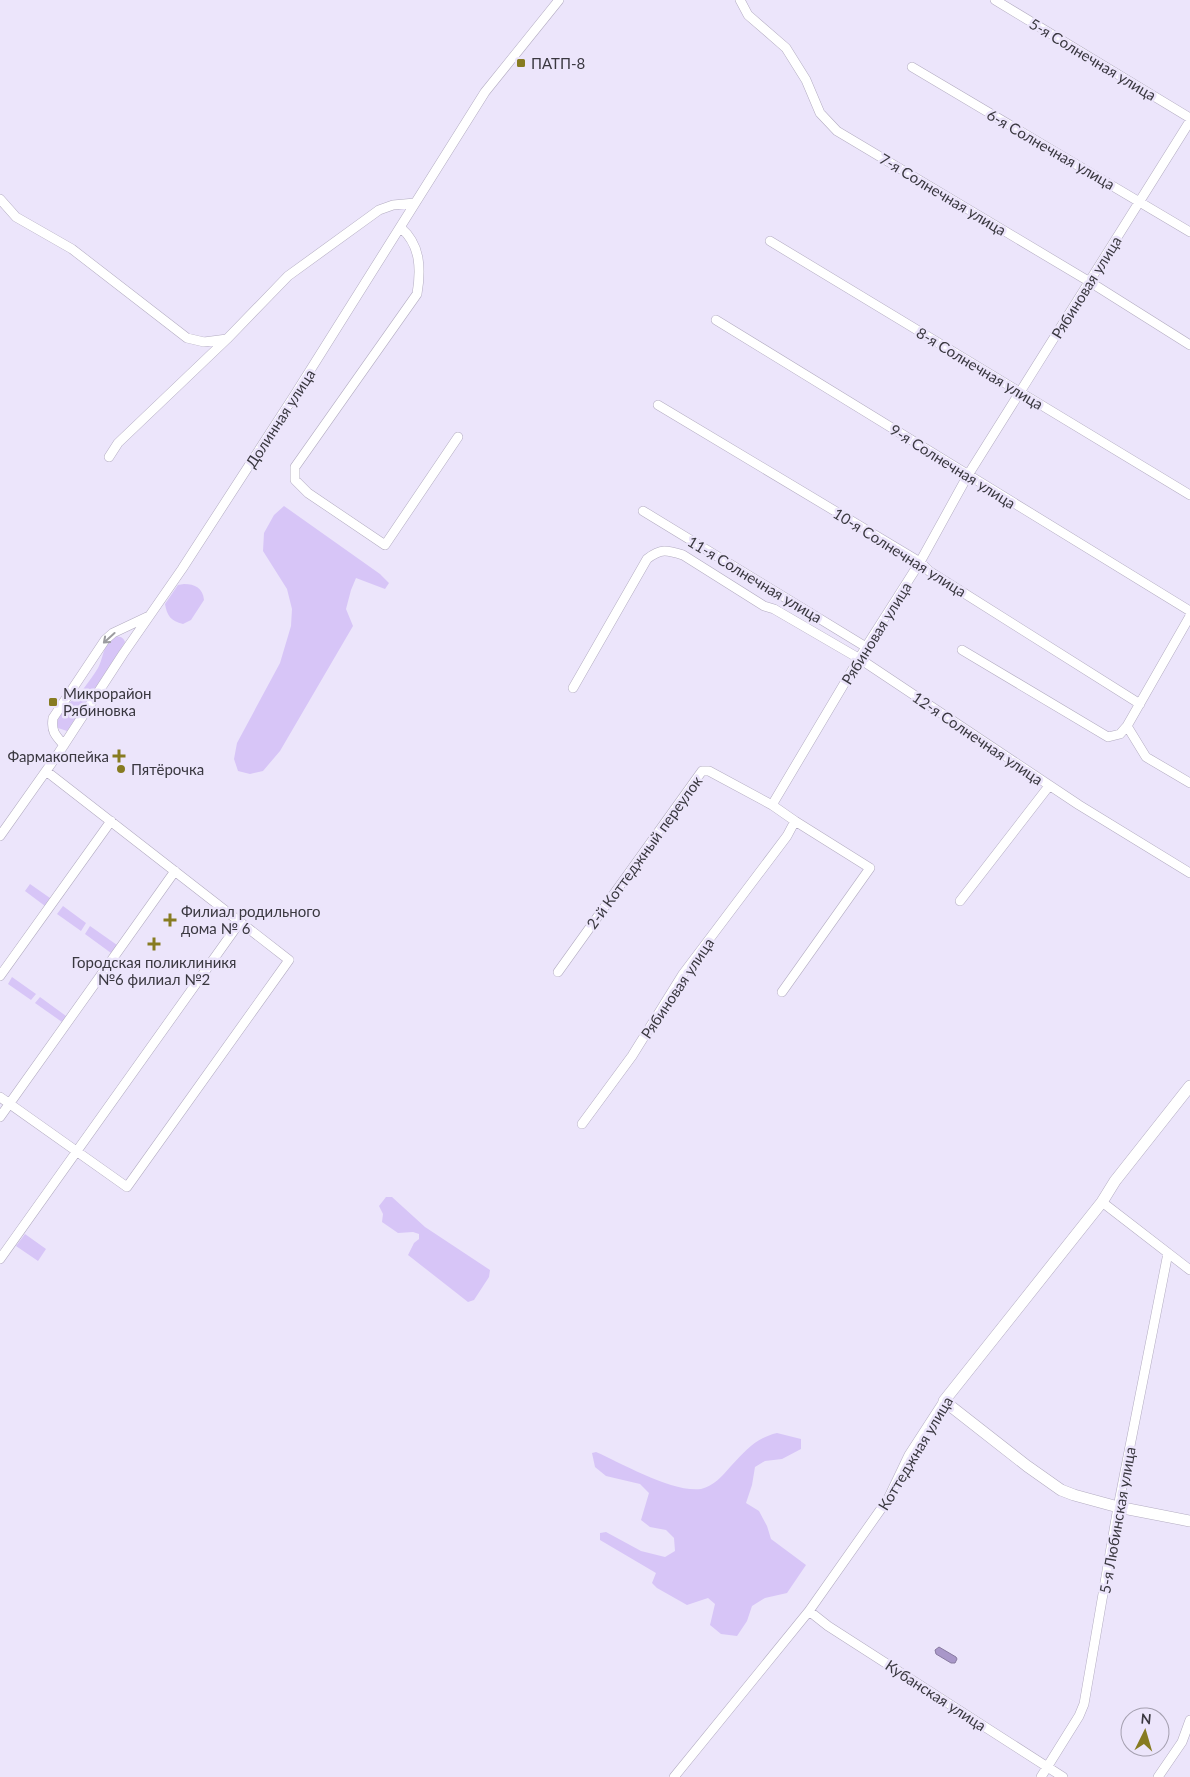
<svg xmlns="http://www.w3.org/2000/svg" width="1190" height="1777" viewBox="0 0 1190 1777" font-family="Lato,sans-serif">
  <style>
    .green { fill: #d7c5f7 }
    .water { fill: #a997c9; stroke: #887aa0 }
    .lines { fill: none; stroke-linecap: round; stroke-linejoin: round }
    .minor-casing { stroke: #b3acc1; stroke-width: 10 }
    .tertiary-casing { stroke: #b3acc1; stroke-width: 12 }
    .minor { stroke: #fff; stroke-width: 9 }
    .tertiary { stroke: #fff; stroke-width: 11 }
    .oneway { stroke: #9c9ca0 }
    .poi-dot { fill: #877b21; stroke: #ece5fb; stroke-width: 2 }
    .labels { text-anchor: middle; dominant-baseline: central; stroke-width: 5; stroke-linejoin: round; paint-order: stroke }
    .street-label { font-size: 15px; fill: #3a3840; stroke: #ece5fb }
    .poi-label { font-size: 15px; fill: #3a3840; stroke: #ece5fb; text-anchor: start }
  </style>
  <rect width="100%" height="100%" fill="#ece5fb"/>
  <path class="green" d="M284,506l96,68 9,9 -4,6 -29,-11 -5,12 -5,19 7,17 -73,125 -17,20 -13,3 -12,-3 -4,-12 3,-16 43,-80 11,-37 1,-17 -5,-20 -24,-38 1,-18 10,-18z
    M184,584c11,0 19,4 20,16l-13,20 -8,4c-12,-3 -16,-8 -18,-20l13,-19z
    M116,636c5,1 7,1 9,6l-3,5 -55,84 -9,-3c-4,-16 18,-29 26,-40 5,-7 10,-13 14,-20 6,-11 5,-26 18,-32z
    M30,884l20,14 -5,8 -20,-15z
    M63,906l23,17 -5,8 -24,-17z
    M90,926l27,19 -6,8 -26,-19z
    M12,977l24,17 -5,6 -23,-16z
    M40,997l26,19 -4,6 -27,-19z
    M386,1197h6l33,30 65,43 -1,7 -15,23 -6,2 -60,-47 6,-12 5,-4v-5l-6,-2 -15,1 -16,-11 1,-8 -4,-8z
    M25,1234l21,15 -8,12 -22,-15z
    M777,1433l24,6v10l-19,10 -17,2 -10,6 -3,18 -6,18 13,8 8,15 4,13 35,26 -19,28 -22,5 -13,8 -5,15 -10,15 -16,-2 -11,-9 5,-21 -7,-6 -21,7 -30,-17 -5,-5 4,-10 -56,-33v-7l6,-1 35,19 24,6 10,-6 -1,-13 -8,-8 -16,-3 -9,-7 8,-27 -9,-9 -34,-8 -11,-9 -3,-14 4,-1c25,11 77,41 105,37 13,-3 21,-13 30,-23 15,-16 25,-28 46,-33z"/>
  <path class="water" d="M939,1647l17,10 1,2 -2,4h-4l-15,-9 -1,-4z"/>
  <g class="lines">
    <g class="minor-casing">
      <path id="minor" d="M740,0l8,15 38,33 20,32 14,33 17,18 253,151 100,63
        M995,0l195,118
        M912,67l278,165
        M0,199l16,18 56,32 115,89 17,4 23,-3
        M401,228c20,17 20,42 16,66l-122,173v13l13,13 77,52 73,-108
        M770,241l420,254
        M716,320l474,291
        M658,405l262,157 9,9 211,133
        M109,457l9,-14 109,-104 61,-63 91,-66 14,-5 22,-2
        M643,511l223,136
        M962,650l146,87 12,-3 7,-8 19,31 44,26
        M573,688l74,-129c14,-11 20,-9 36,-4l81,51 10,3 86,50 219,146 111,68
        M1127,726l63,-110
        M64,745c-9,-10 -13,-14 -11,-27l52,-78 8,-7 36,-17
        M0,836l58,-82 65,-100 59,-85 112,-173 191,-304 74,-92
        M960,901l89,-115
        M558,972l144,-201h7l63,34
        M0,976l111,-155
        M782,992l88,-124 -75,-47
        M0,1097l127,90 162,-227 -243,-189
        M0,1117l175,-246
        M582,1124l50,-68 51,-82 104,-138 8,-15 -23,-16 94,-158 54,-85 48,-87 222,-354
        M1102,1202l88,68
        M0,1259l240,-337
        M809,1611l19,15 235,151
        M674,1777l135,-166 79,-112 21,-44 35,-54
        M1041,1777l38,-61 5,-12 34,-197 50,-254
        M1158,1777l24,-35 8,-22"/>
    </g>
    <g class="tertiary-casing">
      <path id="tertiary" d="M1190,1086l-75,95 -13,21 -158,199 83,65 34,24 13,5 44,12 72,14"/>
    </g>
    <use href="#minor" class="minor"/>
    <use href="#tertiary" class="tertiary"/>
  </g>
  <defs><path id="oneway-shaft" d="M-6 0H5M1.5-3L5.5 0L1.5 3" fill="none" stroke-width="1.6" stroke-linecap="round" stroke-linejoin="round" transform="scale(1.25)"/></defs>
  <use class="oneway" href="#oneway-shaft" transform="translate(109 638) rotate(138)"/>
  <g class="poi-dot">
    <rect x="516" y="58" width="10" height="10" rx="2.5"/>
    <rect x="48" y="697" width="10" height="10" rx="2.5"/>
    <path d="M116.5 748.5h5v5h5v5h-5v5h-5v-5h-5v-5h5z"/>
    <circle cx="121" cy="769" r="5"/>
    <path d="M167.5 912.5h5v5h5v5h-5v5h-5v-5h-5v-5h5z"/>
    <path d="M151.5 936.5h5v5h5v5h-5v5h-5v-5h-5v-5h5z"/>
  </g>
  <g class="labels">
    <g class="street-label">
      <text transform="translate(1093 59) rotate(31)">5-я Солнечная улица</text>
      <text transform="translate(1051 149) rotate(30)">6-я Солнечная улица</text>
      <text transform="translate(943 194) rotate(31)">7-я Солнечная улица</text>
      <text transform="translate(1086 287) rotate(-58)">Рябиновая улица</text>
      <text transform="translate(980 368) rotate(31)">8-я Солнечная улица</text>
      <text transform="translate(280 418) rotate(-57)">Долинная улица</text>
      <text transform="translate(953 466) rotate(32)">9-я Солнечная улица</text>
      <text transform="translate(900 552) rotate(32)">10-я Солнечная улица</text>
      <text transform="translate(755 579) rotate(31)">11-я Солнечная улица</text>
      <text transform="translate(876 633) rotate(-58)">Рябиновая улица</text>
      <text transform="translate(978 738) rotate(34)">12-я Солнечная улица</text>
      <text transform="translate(644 852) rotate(-54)">2-й Коттеджный переулок</text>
      <text transform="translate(677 988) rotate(-56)">Рябиновая улица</text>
      <text transform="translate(915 1453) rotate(-59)">Коттеджная улица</text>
      <text transform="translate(1117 1520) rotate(-80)">5-я Любинская улица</text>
      <text transform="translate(936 1695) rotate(33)">Кубанская улица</text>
    </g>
    <g class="poi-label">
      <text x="531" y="63">ПАТП-8</text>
      <text x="63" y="693">Микрорайон<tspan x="63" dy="17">Рябиновка</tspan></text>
      <text x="109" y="756" text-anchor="end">Фармакопейка</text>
      <text x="131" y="769">Пятёрочка</text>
      <text x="181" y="911">Филиал родильного<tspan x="181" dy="17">дома № 6</tspan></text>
      <text x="154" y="962" text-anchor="middle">Городская поликлиникя<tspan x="154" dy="17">№6 филиал №2</tspan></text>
    </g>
  </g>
  <g transform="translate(1145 1732) rotate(5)"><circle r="24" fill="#ece5fb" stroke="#a5a0b0"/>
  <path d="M0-4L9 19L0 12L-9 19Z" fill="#877b21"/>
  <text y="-8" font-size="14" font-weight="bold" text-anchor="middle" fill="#3a3840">N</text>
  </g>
</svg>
